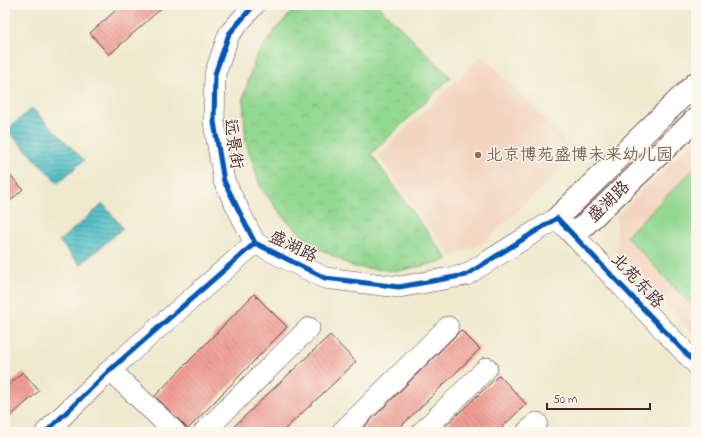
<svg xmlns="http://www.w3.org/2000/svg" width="701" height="437" viewBox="0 0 701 437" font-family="'Indie Flower','LXGW WenKai TC',sans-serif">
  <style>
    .built { fill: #f3d4bf }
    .park { fill: url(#park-crowns); stroke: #6e7c5e }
    .pitch { fill: #92d892; stroke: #6e7c5e }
    .water { fill: url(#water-rules); stroke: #4d6e78 }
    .building { fill: url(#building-back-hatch) }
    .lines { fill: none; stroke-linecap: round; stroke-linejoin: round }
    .minor-casing { stroke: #633d43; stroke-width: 22 }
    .major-casing { stroke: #633d43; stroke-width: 24 }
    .minor { stroke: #fff; stroke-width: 21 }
    .major { stroke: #fff; stroke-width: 22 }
    .cycleway-casing { stroke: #fbf7ec; stroke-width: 8 }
    .cycleway { stroke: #0057b8; stroke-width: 5 }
    .education-dot { fill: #8d6e63; stroke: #fbf7ec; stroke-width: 1.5 }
    .labels { text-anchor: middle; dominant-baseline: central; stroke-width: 3; stroke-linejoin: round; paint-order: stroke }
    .street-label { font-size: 17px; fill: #4a1f2b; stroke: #fbf7ec }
    .education-label { font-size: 17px; fill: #785e54; stroke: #fbf7ec; text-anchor: start }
  </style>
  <defs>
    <pattern id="park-crowns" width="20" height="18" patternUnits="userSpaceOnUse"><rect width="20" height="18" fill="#92d892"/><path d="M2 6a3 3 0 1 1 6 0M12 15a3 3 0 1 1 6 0" fill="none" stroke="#7fb97e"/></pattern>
    <pattern id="water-rules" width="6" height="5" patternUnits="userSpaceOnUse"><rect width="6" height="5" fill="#50bec5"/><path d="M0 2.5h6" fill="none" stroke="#449aa0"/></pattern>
    <pattern id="building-back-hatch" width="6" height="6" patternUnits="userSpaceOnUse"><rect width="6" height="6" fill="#f09e94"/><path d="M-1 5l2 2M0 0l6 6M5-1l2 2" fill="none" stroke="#c48079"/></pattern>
  </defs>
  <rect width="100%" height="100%" fill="#fbf7ec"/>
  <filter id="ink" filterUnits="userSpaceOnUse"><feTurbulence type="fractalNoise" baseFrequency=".025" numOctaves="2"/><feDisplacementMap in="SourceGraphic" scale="8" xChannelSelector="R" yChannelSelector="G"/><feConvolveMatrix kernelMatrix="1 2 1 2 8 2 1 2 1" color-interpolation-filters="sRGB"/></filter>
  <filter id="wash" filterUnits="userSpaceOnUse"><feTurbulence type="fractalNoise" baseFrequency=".012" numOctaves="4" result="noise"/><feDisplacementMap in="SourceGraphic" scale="16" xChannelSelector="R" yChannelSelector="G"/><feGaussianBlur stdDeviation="0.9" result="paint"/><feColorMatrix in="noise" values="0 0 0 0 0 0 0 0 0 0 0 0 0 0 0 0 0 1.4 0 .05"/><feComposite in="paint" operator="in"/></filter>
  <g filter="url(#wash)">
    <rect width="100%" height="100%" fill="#efe9ce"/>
    <path class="built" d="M482,55l95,98 -93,90 -33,14 -73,-101z
      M696,139v197l-79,-83v-38z"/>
    <path class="park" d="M295,5h82l74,72 -80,77 77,106 -50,11 -44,-4 -43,-23 -25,-24 -25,-32 -15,-45 -3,-45 13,-41 19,-27 15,-16z"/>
    <path class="pitch" d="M696,167v143l-70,-74z"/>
    <path class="water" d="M32,108l52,52 -26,23 -51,-53z
      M103,204l20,24 -43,37 -21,-24z"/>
    <g id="blocks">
      <path class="building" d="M122,5h43l-56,50 -19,-22z
        M5,170l18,19 -18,17z
        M254,294l33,33 -99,102 -33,-33z
        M461,330l19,19 -85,83h-36z
        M330,335l26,27 -74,70h-54z
        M23,372l16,19 -34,30v-33z
        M499,375l27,29 -29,28h-58z"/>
    </g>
  </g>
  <g filter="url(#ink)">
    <use href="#blocks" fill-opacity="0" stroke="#633d43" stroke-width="1"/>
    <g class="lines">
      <g class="minor-casing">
        <path id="minor" d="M254,5l-25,29 -14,40 -1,48 10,59 31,62
          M255,243l70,35 74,9 67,-12 91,-57 139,146
          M110,370l65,62
          M46,432l64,-62 145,-127
          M204,432l105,-104
          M342,432l106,-105
          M422,432l65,-64
          M527,432l10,-9"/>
      </g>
      <g class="major-casing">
        <path id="major" d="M557,218l139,-135
          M574,235l122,-116"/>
      </g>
      <use href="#minor" class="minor"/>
      <use href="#major" class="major"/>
      <g class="cycleway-casing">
        <path id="cycleway" d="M254,5l-25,29 -14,40 -1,48 10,59 31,62
          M255,243l70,35 74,9 67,-12 91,-57 139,146
          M46,432l64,-62 145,-127"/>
      </g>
      <use href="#cycleway" class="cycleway"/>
    </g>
  </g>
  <circle class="education-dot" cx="478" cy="155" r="4"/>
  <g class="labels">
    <g class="street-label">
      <text transform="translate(233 144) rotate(82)">远景街</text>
      <text transform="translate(609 202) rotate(-44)">盛湖路</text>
      <text transform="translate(293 247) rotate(26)">盛湖路</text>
      <text transform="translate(637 281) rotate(47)">北苑东路</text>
    </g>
    <g class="education-label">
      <text x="486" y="155">北京博苑盛博未来幼儿园</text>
    </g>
  </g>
  <rect width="701" height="437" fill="none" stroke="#fbf7ec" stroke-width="20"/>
  <path d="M547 403v6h103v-6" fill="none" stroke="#4a1f2b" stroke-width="2"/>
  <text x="553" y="403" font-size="12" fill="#4a1f2b" stroke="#fbf7ec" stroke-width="3" paint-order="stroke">50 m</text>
</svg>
